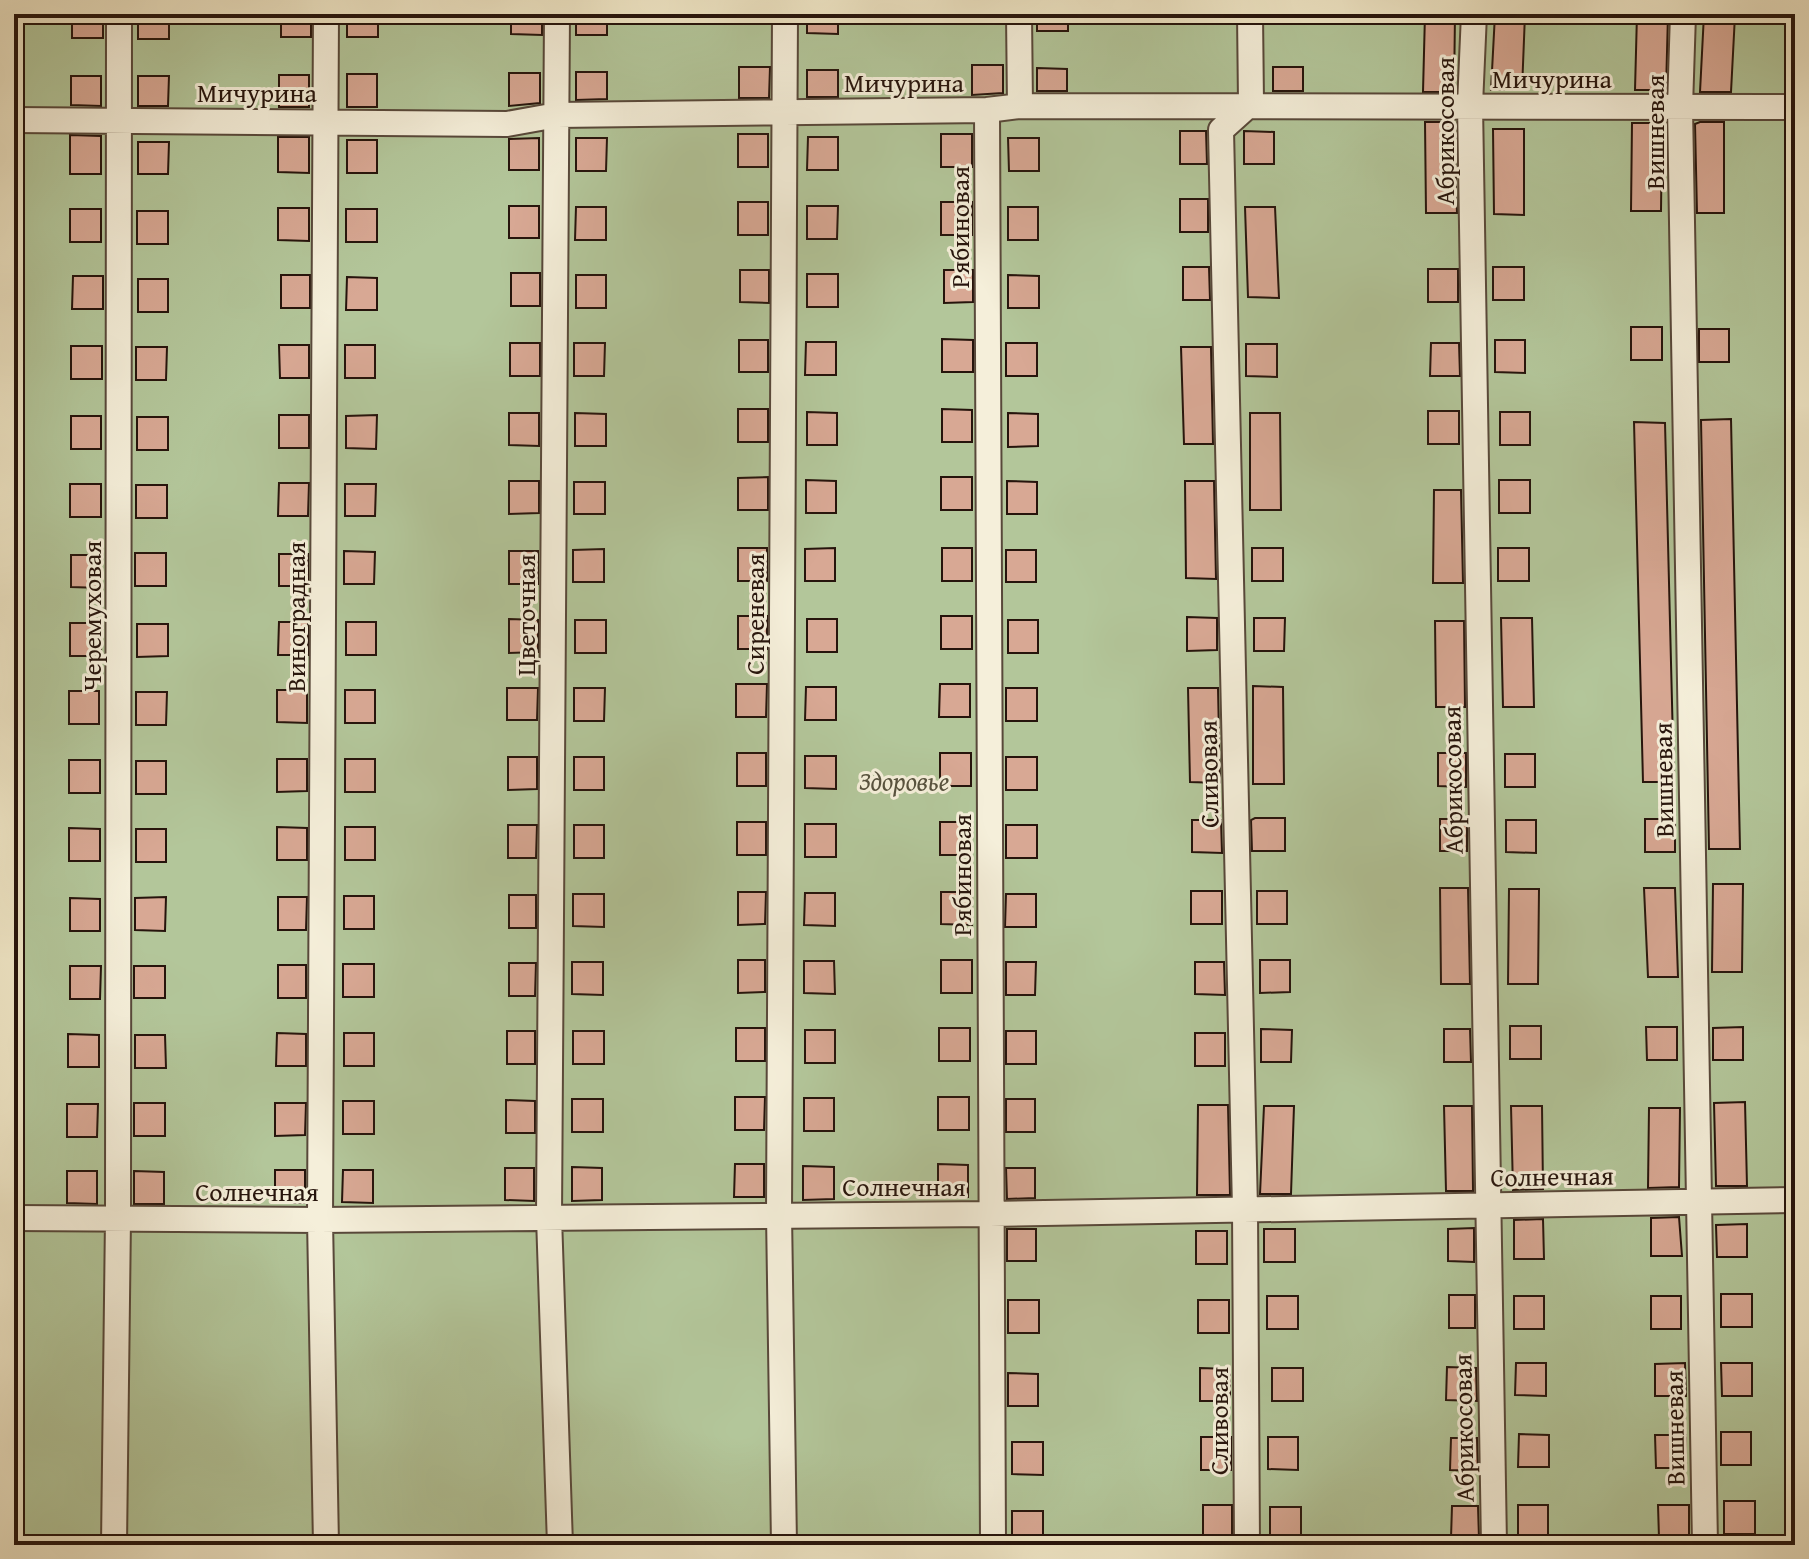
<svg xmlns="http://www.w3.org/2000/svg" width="1809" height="1559" viewBox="0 0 1809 1559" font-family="'Gentium Book Plus',serif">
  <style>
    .green { fill: #b3c69a; stroke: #6c6d53; stroke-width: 2 }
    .building { fill: #d8a894; stroke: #26140c; stroke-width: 2 }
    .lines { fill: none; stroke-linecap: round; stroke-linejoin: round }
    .minor-casing { stroke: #58483a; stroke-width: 28 }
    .minor { stroke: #f5efda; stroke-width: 24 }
    .labels { text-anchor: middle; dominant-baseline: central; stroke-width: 6; stroke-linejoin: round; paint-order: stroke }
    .street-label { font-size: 26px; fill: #26140c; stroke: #f5efda }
    .park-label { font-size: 26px; font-style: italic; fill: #57523e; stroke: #f5efda }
  </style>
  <rect width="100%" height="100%" fill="#efe6c6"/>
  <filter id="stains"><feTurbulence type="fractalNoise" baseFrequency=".0025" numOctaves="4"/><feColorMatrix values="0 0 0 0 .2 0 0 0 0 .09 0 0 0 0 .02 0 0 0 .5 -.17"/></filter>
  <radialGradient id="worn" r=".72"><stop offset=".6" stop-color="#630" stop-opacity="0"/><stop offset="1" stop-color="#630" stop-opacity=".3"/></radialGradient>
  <path class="green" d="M14,14h1781v1531h-1781z"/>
  <path class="building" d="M72,14h31v24h-31z
    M138,14h31v25h-31z
    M281,14h30v23h-30z
    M347,14h31v23h-31z
    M511,14h31v21l-31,-1z
    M576,14h31v21h-31z
    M807,14h31v20l-31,-1z
    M1037,14h31v17h-31z
    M1425,14h30l-1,78h-31z
    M1495,14h30l-3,76h-31z
    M1637,14h31l-2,76h-31z
    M1704,14l31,1 -4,77h-31z
    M972,65h31v28l-31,2z
    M739,67h31l-1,31h-30z
    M1273,67h30v24h-30z
    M1037,68l30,1v22h-30z
    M807,70h31v27h-31z
    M576,72h31v27l-31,1z
    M509,73h31v30l-31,3z
    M347,74h30v33h-30z
    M279,75h30v32h-30z
    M71,76h30v30l-30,-1z
    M138,76h31l-1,30h-30z
    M1425,122h29l3,91h-31z
    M1700,122h24v91h-27l-2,-89z
    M1632,123h30l-1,88h-30z
    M1493,129h31v86l-30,-1z
    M1180,131h26l1,33h-27z
    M1244,131l30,1v32h-30z
    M738,134h30v33h-30z
    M941,134h31v33h-31z
    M70,135l31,1v38h-31z
    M278,137h31v36l-31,-1z
    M808,137h30v33h-31z
    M539,138v32h-30v-31z
    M576,138h31l-1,33h-30z
    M1008,138h31v33h-30z
    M347,140h30v33h-30z
    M138,142h31l-1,32h-30z
    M1180,199h28v33h-28z
    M738,202h30v33h-30z
    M941,202h31v33h-31z
    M509,206h30v32h-30z
    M807,206h31l-1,33h-30z
    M576,207h30v33h-31z
    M1008,207h30v33h-30z
    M1245,207h30l4,91 -31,-1z
    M278,208h31v33l-31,-1z
    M70,209h31v33h-31z
    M346,209h31v33h-31z
    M137,211h31v33h-31z
    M1183,267h26l1,33h-27z
    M1493,267h31v33h-31z
    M1428,269h30v33h-30z
    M740,270h29v33l-29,-1z
    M944,270h29v32l-29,1z
    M511,273h29v33h-29z
    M807,274h31v33h-31z
    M281,275h29v33h-29z
    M576,275h30v33h-30z
    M1008,275l31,1v32h-31z
    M73,276h30v33h-31z
    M347,277l30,1v32h-31z
    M138,279h30v33h-30z
    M1631,327h31v33h-31z
    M1699,329h30v33h-30z
    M942,339l31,1v32h-31z
    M739,340h29v32h-29z
    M1495,340h30v33l-30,-1z
    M806,342h30v33h-31z
    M510,343h30v33h-30z
    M574,343h31l-1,33h-30z
    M1006,343h31v33h-31z
    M1431,343h28l1,33h-30z
    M1246,344h31v33l-31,-1z
    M279,345h30v33h-29z
    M345,345h30v33h-30z
    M71,346h31v33h-31z
    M136,347h31l-1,33h-30z
    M1181,347h30l2,97h-29z
    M738,409h30v33h-30z
    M942,409l30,1v32h-30z
    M1428,411h31v33h-31z
    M807,412l30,1v32h-30z
    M1500,412h30v33h-30z
    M509,413h30v33l-30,-1z
    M575,413l31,1v32h-31z
    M1008,413l30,1v32l-30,1z
    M1250,413h30l1,97h-31z
    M279,415h30v33h-30z
    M377,415l-1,34 -30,-1v-32z
    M71,416h30v33h-30z
    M137,417h31v33h-31z
    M1731,419l9,430h-31l-8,-429z
    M1634,422l31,1 9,359h-31z
    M768,477v33h-30v-32z
    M941,477h31v33h-31z
    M806,480l30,1v32h-30z
    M1499,480h31v33h-31z
    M509,481h30v32l-30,1z
    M1007,481l30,1v32h-30z
    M1185,481h29l2,98 -30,-1z
    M574,482h31v32h-31z
    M279,483h30l-1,33h-30z
    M70,484h31v33h-31z
    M345,484h31l-1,32h-30z
    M136,485h31v33h-31z
    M1434,490h27l2,93h-30z
    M738,548h29v33h-29z
    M835,548v33h-30v-32z
    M942,548h30v33h-30z
    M1252,548h31v33h-31z
    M1498,548h31v33h-31z
    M604,549v33h-31v-32z
    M1006,550h30v32h-30z
    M344,551l31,1 -1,32h-30z
    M509,551h29v33h-29z
    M135,553h31v33h-31z
    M279,554h29v32h-29z
    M71,555h30v33l-30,-1z
    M738,616h29v33h-29z
    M941,616h31v33h-31z
    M1187,617l30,1v32l-30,1z
    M1254,618h31l-1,33h-30z
    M1501,618h31l2,89h-31z
    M509,619l29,1v32l-29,1z
    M807,619h30v33h-30z
    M575,620h31v33h-31z
    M1008,620h30v33h-30z
    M1435,621h29l1,86h-29z
    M279,622h29v33h-30z
    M346,622h30v33h-30z
    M70,623h31v33h-31z
    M137,624h31v32l-31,1z
    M736,684h31l-1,33h-30z
    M940,684h30v33h-31z
    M1253,686l30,1 1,97h-31z
    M806,687h30v33h-31z
    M507,688h31l-1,32h-30z
    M574,688h31l-1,33h-30z
    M1006,688h31v33h-31z
    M1188,688h30l2,95 -30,-1z
    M277,690h30v33l-30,-1z
    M345,690h30v33h-30z
    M69,691h30v33h-30z
    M136,692h31l-1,33h-30z
    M737,753h29v33h-29z
    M940,753h31v33h-31z
    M1438,753h28v34l-28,-1z
    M1505,754h30v33h-30z
    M805,756h31v33l-31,-1z
    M508,757h29v32l-29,1z
    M574,757h30v33h-30z
    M1006,757h31v33h-31z
    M277,759h30v32l-30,1z
    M345,759h30v33h-30z
    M69,760h31v33h-31z
    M136,761h30v33h-30z
    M1255,818h30v33h-33l-1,-31z
    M1440,819h27v32h-27z
    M1645,819h30v33h-30z
    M1192,820h29l1,33 -30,-1z
    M1506,820h30v33l-30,-1z
    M737,822h29v33h-29z
    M940,822h31v33h-31z
    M805,824h31v33h-31z
    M508,825h29l-1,33h-28z
    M574,825h30v33h-30z
    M1006,825h31v33h-31z
    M277,827l30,1v32h-30z
    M345,827h30v33h-30z
    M69,828l31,1v32h-31z
    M136,829h30v33h-30z
    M1713,884h30l-1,88h-30z
    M1440,888h28l2,96h-29z
    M1644,888h31l3,89h-30z
    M1509,889h30l-1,95h-30z
    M1191,891h31v33h-31z
    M1257,891h30v33h-30z
    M738,892h28l-1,32 -27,1z
    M941,892h31v33l-31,-1z
    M805,893h30v33l-31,-1z
    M573,894h31v33l-31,-1z
    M1006,894h30v33h-31z
    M509,895h27v33h-27z
    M344,896h30v33h-30z
    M166,897l-1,34 -30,-1v-32z
    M278,897h29l-1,33h-28z
    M70,898l30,1v32h-30z
    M738,960h27v32l-27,1z
    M941,960h31v33h-31z
    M1260,960h30v32l-30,1z
    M804,961h30l1,33 -31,-1z
    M572,962h31v33l-31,-1z
    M1006,962h30l-1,33h-29z
    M1195,962h29l1,33 -30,-1z
    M509,963h27l-1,33h-26z
    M343,964h31v33h-31z
    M278,965h28v33h-28z
    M70,966h31l-1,33h-30z
    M134,966h31v32h-31z
    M1510,1026h31v33h-31z
    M1646,1027h31v33h-30z
    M1743,1027v33h-30v-32z
    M736,1028h29v33h-29z
    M939,1028h31v33h-31z
    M1261,1029l31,1 -1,32h-30z
    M1444,1029h26l1,33h-27z
    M805,1030h30v33h-30z
    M507,1031h28v33h-28z
    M573,1031h31v33h-31z
    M1006,1031h30v33h-30z
    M277,1033l29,1v32h-30z
    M344,1033h30v33h-30z
    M1195,1033h30v33h-30z
    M68,1034l31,1v32h-31z
    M135,1035h30l1,33h-31z
    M735,1097h30l-1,33h-29z
    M938,1097h31v33h-31z
    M804,1098h30v33h-30z
    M572,1099h31v33h-31z
    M1006,1099h29v33h-29z
    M506,1100l29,1v32h-29z
    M343,1101h31v33h-31z
    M1745,1102l2,84h-31l-2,-83z
    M134,1103h31v33h-31z
    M275,1103h31l-1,32 -30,1z
    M67,1104h31l-1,33h-30z
    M1198,1105h30l2,90h-33z
    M1264,1106h30l-3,88h-31z
    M1444,1106h28l1,85h-27z
    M1511,1106h31l1,83 -30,1z
    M1649,1108h31l-1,79 -31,1z
    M735,1164h29v33h-30z
    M938,1164l30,1v32h-30z
    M803,1166l31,1v32l-31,1z
    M572,1167l30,1v32l-30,1z
    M505,1168h29v33l-29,-1z
    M1006,1168h29v30l-28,1z
    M275,1170h30v33h-30z
    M343,1170h30v33l-31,-1z
    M67,1171h30v33l-30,-1z
    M134,1171l30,1v32h-30z
    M1679,1217l3,39h-31v-38z
    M1543,1219l1,40h-30v-39z
    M1747,1224v33h-30l-1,-32z
    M1474,1228v34l-26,-1v-32z
    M1007,1229h29v32h-29z
    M1264,1229h31v33h-31z
    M1196,1231h31v33h-31z
    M1721,1294h31v33h-31z
    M1449,1295h26v33h-26z
    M1267,1296h31v33h-31z
    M1514,1296h30v33h-30z
    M1651,1296h30v33h-30z
    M1008,1300h31v33h-31z
    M1198,1300h31v33h-31z
    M1516,1363h30v33l-31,-1z
    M1685,1363l1,33h-31v-32z
    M1721,1363h31v33h-30z
    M1447,1367l29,1 1,33 -31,-1z
    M1200,1368l30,1v32h-30z
    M1272,1368h31v33h-31z
    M1008,1373l30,1v32h-30z
    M1721,1432h30v33h-30z
    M1519,1434l30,1v32h-31z
    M1655,1435h31v33h-30z
    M1201,1437h30v33h-30z
    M1268,1437h30v33l-30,-1z
    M1451,1438h26l1,33 -28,-1z
    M1012,1442h31v33l-31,-1z
    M1724,1501h31v33h-31z
    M1203,1505h29v33h-29z
    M1518,1505h30v33l-30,-1z
    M1658,1505h31v33h-30z
    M1452,1506h26l1,33 -28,-1z
    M1270,1507h31v33h-31z
    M1012,1511h31v33h-31z"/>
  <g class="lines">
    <g class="minor-casing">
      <path id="minor" d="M557,14l-8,1203 11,328
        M1019,14l1,92
        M1474,14l-4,91 24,1440
        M1683,14l-3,93 25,1438
        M987,110l6,1435
        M14,120l493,4 50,-9 430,-5 33,-4 775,1
        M14,1218l306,2 670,-6 805,-14
        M114,1545l4,-327 1,-1204
        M326,1545l-6,-325 6,-1206
        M784,1545l-5,-331 6,-1200
        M1247,1545l-2,-336 -24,-1079 30,-27 -1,-89"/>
    </g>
    <use href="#minor" class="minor"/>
  </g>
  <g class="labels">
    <g class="street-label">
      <text x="1552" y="78">Мичурина</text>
      <text x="904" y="82">Мичурина</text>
      <text x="257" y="92">Мичурина</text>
      <text transform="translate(1444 131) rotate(-90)">Абрикосовая</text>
      <text transform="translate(1654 132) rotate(-90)">Вишневая</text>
      <text transform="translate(959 227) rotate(-90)">Рябиновая</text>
      <text transform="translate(754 614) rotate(-90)">Сиреневая</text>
      <text transform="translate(525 615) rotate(-90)">Цветочная</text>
      <text transform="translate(91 616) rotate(-90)">Черемуховая</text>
      <text transform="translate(295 617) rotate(-90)">Виноградная</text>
      <text transform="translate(1208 774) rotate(-91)">Сливовая</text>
      <text transform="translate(1452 780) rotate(-91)">Абрикосовая</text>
      <text transform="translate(1663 780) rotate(-91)">Вишневая</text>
      <text transform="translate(961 875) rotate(-90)">Рябиновая</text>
      <text transform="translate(1552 1176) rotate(-1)">Солнечная</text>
      <text x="904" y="1186">Солнечная</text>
      <text x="257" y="1191">Солнечная</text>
      <text transform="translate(1218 1421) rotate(-90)">Сливовая</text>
      <text transform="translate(1463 1428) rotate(-91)">Абрикосовая</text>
      <text transform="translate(1674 1428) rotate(-91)">Вишневая</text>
    </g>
    <g class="park-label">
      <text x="904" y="780">Здоровье</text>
    </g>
  </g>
  <rect width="1809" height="1559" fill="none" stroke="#efe6c6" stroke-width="48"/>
  <rect x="16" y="16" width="1777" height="1527" fill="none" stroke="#26140c" stroke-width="4"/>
  <rect x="24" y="24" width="1761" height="1511" fill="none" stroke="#26140c" stroke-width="2"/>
  <rect width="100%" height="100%" filter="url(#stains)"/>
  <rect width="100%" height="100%" fill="url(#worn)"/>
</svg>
